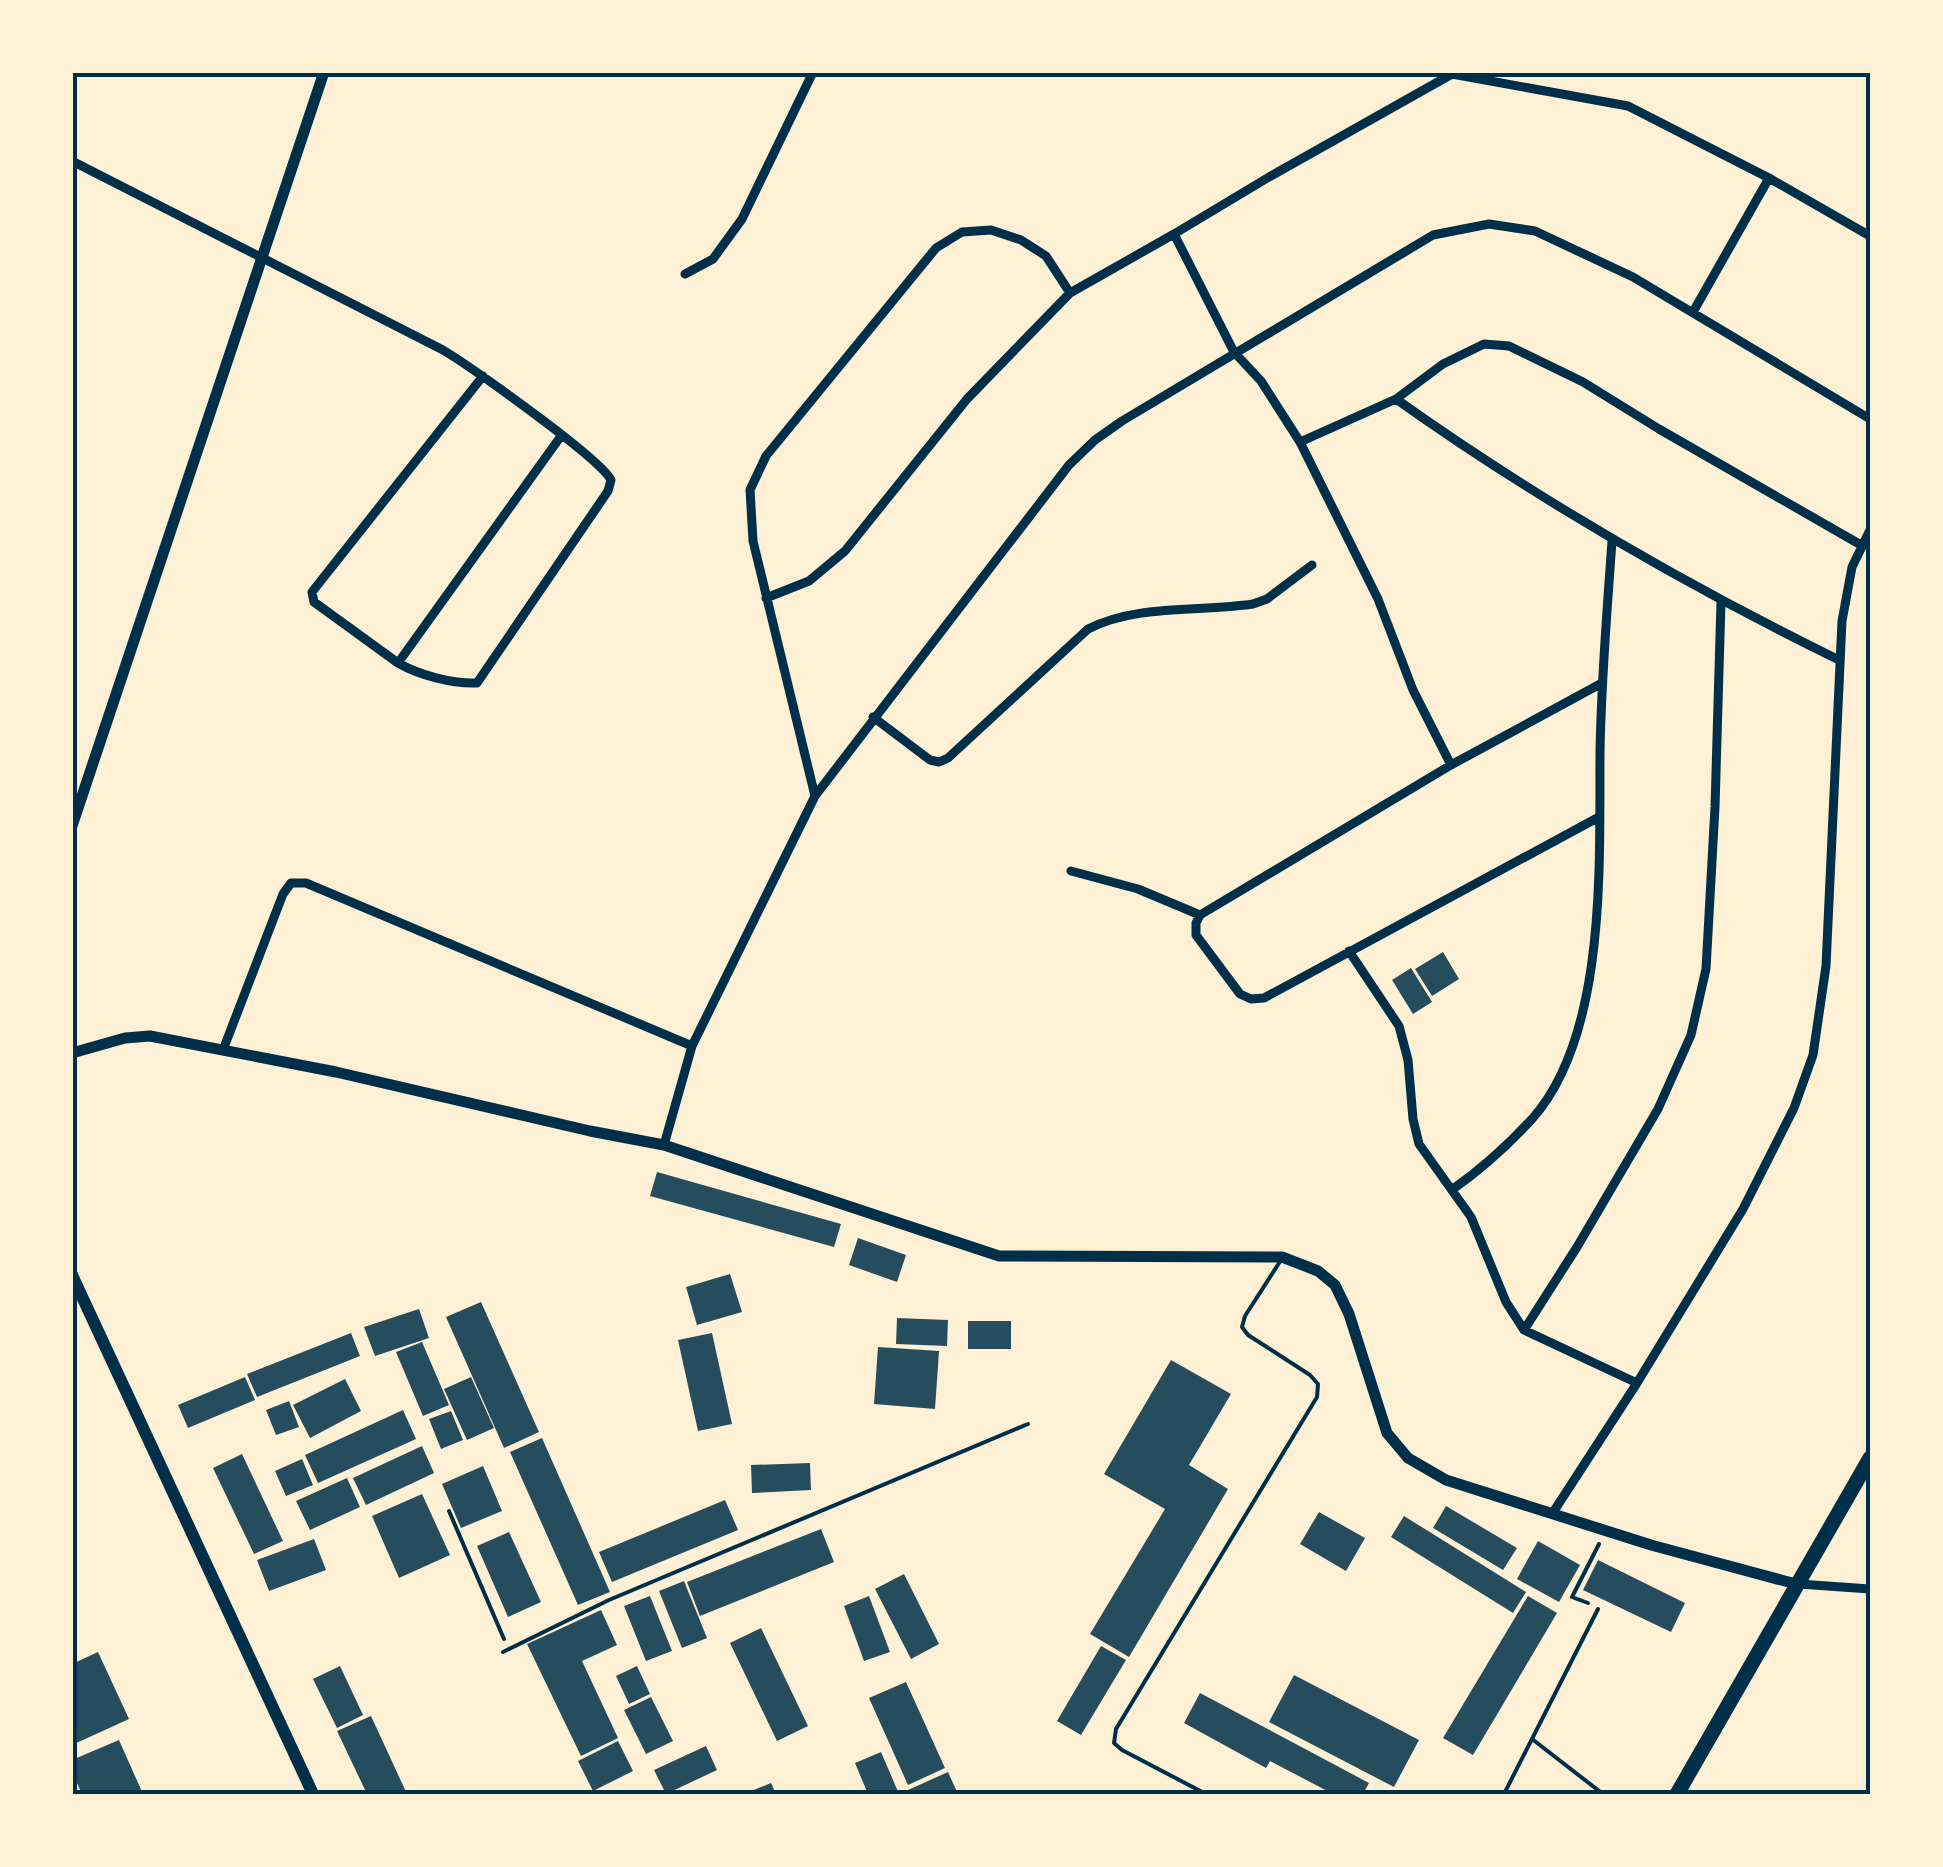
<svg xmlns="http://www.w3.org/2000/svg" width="1943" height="1867" viewBox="0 0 1943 1867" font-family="'Noto Sans',sans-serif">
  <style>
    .building { fill: #264d5e }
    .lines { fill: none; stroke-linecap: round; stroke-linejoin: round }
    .path { stroke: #003049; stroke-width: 4 }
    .service { stroke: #003049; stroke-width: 4 }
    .minor { stroke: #003049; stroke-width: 9 }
    .tertiary { stroke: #003049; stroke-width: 11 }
    .secondary { stroke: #003049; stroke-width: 12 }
    .trunk { stroke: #003049; stroke-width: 15 }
    .neatline { fill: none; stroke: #003049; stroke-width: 4 }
  </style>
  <rect width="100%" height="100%" fill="#fdf0d5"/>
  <path class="building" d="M1443,952l16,27 -27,17 -17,-27z
    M1411,968l21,34 -19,12 -21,-34z
    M657,1172l184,52 -7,23 -184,-51z
    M858,1238l48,17 -9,27 -48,-17z
    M730,1274l12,38 -45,13 -11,-38z
    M481,1302l58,130 -35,16 -58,-131z
    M419,1309l10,29 -54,18 -11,-29z
    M897,1318l51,2 -1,26 -51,-2z
    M968,1321h43v28h-43z
    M351,1333l9,23 -103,41 -10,-23z
    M712,1333l20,91 -34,7 -20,-91z
    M422,1342l27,63 -26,11 -27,-64z
    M878,1347l61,4 -4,58 -61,-5z
    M1171,1360l60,34 -42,71 39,24 -99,168 -39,-23 75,-125 -61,-35z
    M245,1377l10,23 -67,28 -10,-23z
    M471,1377l23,51 -27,12 -23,-51z
    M345,1379l16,32 -51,27 -17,-33z
    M289,1401l10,26 -23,8 -10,-25z
    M403,1410l13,29 -98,44 -13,-28z
    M451,1411l12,29 -22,9 -12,-30z
    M542,1438l68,154 -32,13 -68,-153z
    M422,1446l12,27 -68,32 -13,-27z
    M242,1454l41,87 -29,13 -41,-86z
    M302,1459l11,26 -27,11 -11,-25z
    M810,1463l1,27 -59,3 -1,-28z
    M483,1466l19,45 -41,17 -19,-44z
    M347,1478l13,29 -50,23 -14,-29z
    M422,1494l28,61 -51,23 -27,-62z
    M725,1500l13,30 -126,52 -13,-30z
    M1446,1506l71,42 -14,22 -70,-42z
    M1319,1512l46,26 -19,33 -46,-27z
    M1404,1516l122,76 -13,21 -122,-76z
    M821,1529l13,33 -134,54 -13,-34z
    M509,1532l32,70 -33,15 -31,-71z
    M314,1539l12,31 -57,21 -12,-31z
    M1538,1541l42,24 -21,37 -42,-23z
    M1598,1560l87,43 -14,29 -88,-42z
    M904,1574l35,70 -28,15 -36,-70z
    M684,1581l23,57 -25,10 -23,-57z
    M650,1596l22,55 -26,10 -22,-55z
    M869,1596l21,56 -26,9 -20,-55z
    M1528,1596l29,17 -84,142 -30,-17z
    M601,1610l16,35 -35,16 36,77 -37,18 -54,-112z
    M761,1628l47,98 -31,15 -47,-98z
    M1101,1646l25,14 -45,75 -24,-14z
    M98,1652l31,67 -57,26v-81z
    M340,1666l23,49 -26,13 -24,-49z
    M637,1666l13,28 -21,10 -13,-28z
    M1294,1675l125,65 -25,47 -125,-65z
    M906,1682l39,86 -37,17 -39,-87z
    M1200,1693l169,90 -6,11h-30l-63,-33 -4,7 -82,-45z
    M651,1697l22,44 -27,13 -22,-44z
    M371,1716l36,78h-40l-30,-63z
    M119,1740l24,54h-61l-10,-22v-12z
    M618,1741l15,30 -40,20 -15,-30z
    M706,1746l11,24 -51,24 -12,-24z
    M881,1752l18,42h-31l-13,-31z
    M948,1772l10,22h-48l-2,-4z
    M771,1783l5,11h-32z"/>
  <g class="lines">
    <path class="path" d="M449,1511l55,128
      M1588,1603l-16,-6 27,-53"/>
    <path class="service" d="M503,1652l106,-52 419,-176
      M1532,1739l71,55
      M1206,1794l-84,-44 -8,-7 2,-14 201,-332 1,-13 -8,-9 -62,-40 -6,-8 3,-11 36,-56
      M1504,1794l94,-185"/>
    <path class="minor" d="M72,161l371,189c28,17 157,108 168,130l-3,11 -131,192c-25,1 -58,-8 -79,-20l163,-227
      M1174,234l95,-57 183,-103 176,32 141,72 101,58
      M685,274l28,-15 29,-40 71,-147
      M1693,312l76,-134
      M1396,399c142,101 286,184 443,261
      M1300,442l96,-43 47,-35 41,-20 25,2 74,36 76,47 202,116
      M766,598l43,-17 36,-30 122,-152 103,-106 104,-59 60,118 27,29 39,61 78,157 35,91 38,75
      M398,663l-84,-61 -2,-10 171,-216
      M873,717l57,43 9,2 9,-4 140,-129c49,-25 111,-17 165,-25l14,-5 45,-34
      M815,796l-62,-255 -3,-51 16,-34 170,-208 26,-16 29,-2 30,10 25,16 24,37
      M1599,817l-335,181 -13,1 -11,-5 -44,-59v-12l4,-8 251,-150 151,-82
      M1071,871l67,18 62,26
      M1349,951l50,75 9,34 5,59 6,25 52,73 35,85 18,28 113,53
      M223,1050l60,-156 8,-11h15l386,163
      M664,1145l28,-99 123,-250 254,-331 26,-25 27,-19 311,-186 56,-11 46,7 98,46 237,142
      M1453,1189c27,-19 56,-45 79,-70 76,-85 67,-259 68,-366 1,-71 7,-141 12,-212
      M1524,1330l53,-83 81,-138 33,-74 15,-66 9,-162 6,-205
      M1552,1514l85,-131 106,-174 51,-101 19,-53 13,-89 16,-345 10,-54 18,-37
      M1799,1584l71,5"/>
    <path class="tertiary" d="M72,826l252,-754
      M72,1053l53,-15 25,-2 186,36 254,59 74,14 335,111 283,1 36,14 17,14 14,29 38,119 21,25 38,22 205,65 145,39"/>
    <path class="secondary" d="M72,1275l241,519"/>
    <path class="trunk" d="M1677,1794l193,-336"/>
  </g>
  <rect width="1943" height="1867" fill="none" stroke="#fdf0d5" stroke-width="150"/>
  <rect x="75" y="75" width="1793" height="1717" class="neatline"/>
</svg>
